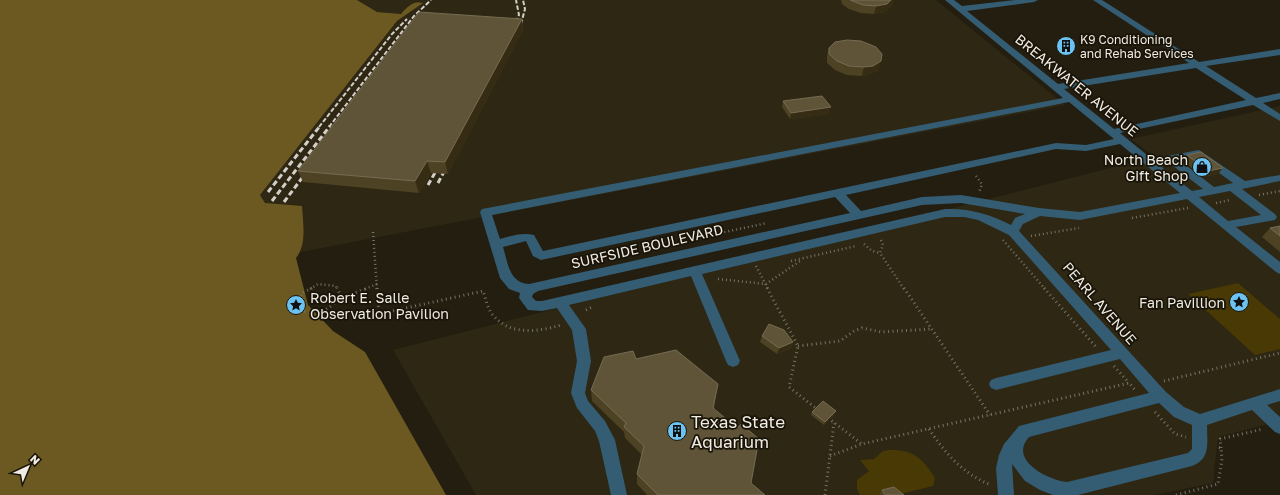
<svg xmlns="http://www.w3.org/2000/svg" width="1280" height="495" viewBox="0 0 1280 495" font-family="'Golos Text',sans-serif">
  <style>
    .built { fill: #2e2713 }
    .green { fill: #493905 }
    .water { fill: #6c5922 }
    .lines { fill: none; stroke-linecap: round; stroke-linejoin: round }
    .path-far1 { stroke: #777267; stroke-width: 2.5; stroke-dasharray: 1 3; stroke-linecap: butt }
    .path { stroke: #777267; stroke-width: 3; stroke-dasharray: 1 3.5; stroke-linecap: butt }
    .minor { fill: #345c72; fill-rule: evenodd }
    .rail-far1 { stroke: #d3cec6; stroke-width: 2; stroke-dasharray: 4.5 2; stroke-linecap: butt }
    .rail { stroke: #d3cec6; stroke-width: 3; stroke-dasharray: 5.5 3; stroke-linecap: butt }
    .wall { fill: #4d4223 }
    .shaded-wall { fill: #352c13 }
    .building { fill: #5f5438; stroke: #766c53 }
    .labels { text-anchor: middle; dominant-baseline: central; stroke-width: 3.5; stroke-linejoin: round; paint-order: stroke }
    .far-poi-label { font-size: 12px; fill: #f0ece4; stroke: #191408; text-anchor: start }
    .street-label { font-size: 14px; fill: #f0ece4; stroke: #191408 }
    .poi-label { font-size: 14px; fill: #f0ece4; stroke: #191408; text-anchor: end }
    .near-poi-label { font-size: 17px; fill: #f0ece4; stroke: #191408; text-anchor: start }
  </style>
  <rect width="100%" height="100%" fill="#231e10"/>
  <path class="built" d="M357,0h579l129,105 -764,147 2,-24 -38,-25 -5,-8 137,-174 26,-18 -5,-2 -9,4 -8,9 -24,-2z
    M1280,106v315l-62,16 -5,46 -59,12h-678l-83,-145 761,-193 -23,-18z"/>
  <path class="green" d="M1238,283l42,36v30l-25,6 -67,-61z
    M889,450c23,-1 34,8 46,28l-2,8 -37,9h-36l-3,-6v-9l12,-9 -9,-11 14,-1 9,-8z"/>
  <path class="water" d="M0,0h357l20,12 24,2c6,-7 12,-14 22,-11l-26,18 -137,174 5,8 37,3c1,17 5,39 -6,52l12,47 25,26 32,21 81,143h-446z"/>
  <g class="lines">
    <path class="path-far1" d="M976,176l6,8 -3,9
      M1259,195l21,-4
      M1216,203l14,-3
      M1132,218l56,-10
      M373,232l4,57
      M1031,236l48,-8
      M697,238l70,-15
      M881,240l2,5 -3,8 24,36
      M1003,240l42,49
      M864,244l8,7 8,2
      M791,261l65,-15
      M756,266l12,23
      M718,279l48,5 34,-23
      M310,289l8,-5 18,2 1,3
      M365,289l12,-5"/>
    <path class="path" d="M312,288l-10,5 -3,11 5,7c16,4 29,-2 36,-17l-3,-6
      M377,288l2,26 104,-23c3,8 4,16 9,23 17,22 46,18 69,11
      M767,288l31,58 -9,41 29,23
      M904,288l86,127
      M1044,288l53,60
      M339,299l29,-11
      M586,310l6,-3
      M798,346l42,-5 14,-10 8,-3 19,4 50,-3
      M1114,366l15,17
      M1164,381l116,-28
      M1155,412l20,22 11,3
      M828,418l34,26
      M929,429c16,24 34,45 62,56
      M1221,448l-1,-9 43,-10
      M830,456l32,-12 267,-61 7,8
      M825,495l9,-72
      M1176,495l42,-11 4,-25 -1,-11 -5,-1"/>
    <path class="minor" d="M945,0h9l8,6 53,-6h23l-4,2 -67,9 91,73 131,-21 -96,-63h9l97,62 81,-13v6l-74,11 50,32 24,-5v6l-17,4 17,11v7l-27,-16 -133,28 32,26 47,-9 46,31 35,-6v6l-38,8 33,25 2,3 -2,3 -39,7 44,35v12l-4,-2 -89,-73 -107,21 -40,-4 -17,8 -4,7 147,161 18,15 16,7 80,-25v12l-13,4 13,12v17l-5,-2 -23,-22 -45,15c0,18 4,34 -15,41l-114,29h-25l-13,-5 -15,-9 -13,-17 2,31h-16l-2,-27 3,-13 5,-11 15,-18 130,-33 -29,-34 -124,31 -5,-2 -2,-4 2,-4 5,-2 115,-28 -102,-115 -31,-15 -14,-3h-19l-243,57 38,87 -2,4 -5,2 -5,-2 -2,-4 -35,-85 -122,29 17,24 5,32 -6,32 3,8 17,20 10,19 12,55h-16l-12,-54 -4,-10 -18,-23 -6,-15 6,-32 -5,-31 -15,-22 -15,3 -14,-1 -9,-12 1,-5 -11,-4 -9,-11 -20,-66 2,-3 581,-111zM1196,68l50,32 -132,29 -50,-40zM1069,102l45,37 -28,6 -30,-2 -513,108 -9,-16c-12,-3 -22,1 -34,4l-8,-24zM1120,144l60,49 -100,19 -41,-4 -78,-13 -39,2 -61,14 -15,-16 210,-46 30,2zM1197,157l36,26 -19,4 -35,-27zM1168,162l35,27 -11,2 -34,-27zM1230,191l31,24 -33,6 -29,-24zM835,197l15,16 -321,71c-20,-1 -21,-21 -26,-37l23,-6 7,15 8,4zM961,203l64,11 -10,4 -4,7c-21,-11 -42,-17 -66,-16l-403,92h-6l-4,-4 1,-3 5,-3 384,-86zM1159,403l15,14 18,8v24l-4,4 -121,29c-19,-2 -59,-22 -38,-45z"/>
    <path class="rail-far1" d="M521,24l4,-15 -2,-9
      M513,28l6,-13 -3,-15
      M319,127l73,-93 15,-15
      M329,127l85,-111 17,-16"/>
    <path class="rail" d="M438,183l10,-19
      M428,185l12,-21
      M268,192l52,-66
      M272,201l58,-75
      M284,202l24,-32"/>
  </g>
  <path class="wall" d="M841,0h52l-1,5 -7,7 -11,2 -13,-1 -12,-4 -7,-5z
    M522,19l1,11 -75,144 -17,-1 -12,20 -116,-11 -5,-11z
    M829,48l50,22 -9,4 -8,2 -15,-1 -12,-5 -8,-7v-7z
    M783,101l46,13 -39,5 -8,-12z
    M1187,155l31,19 -15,3 -20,-16z
    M1280,226v26l-18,-15 8,-9z
    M762,336l30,12 -15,6 -17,-12z
    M636,359l80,37 -2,12 37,75 14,12h-118l-10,-11v-10l5,-19 -17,-17 -1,-6 -32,-31 -1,-11z
    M812,412l23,2 -11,11 -13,-10z
    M882,490l22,5h-25z"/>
  <path class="shaded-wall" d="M891,0h2l-1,5 -7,7 -11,2 2,-8z
    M522,19l1,11 -75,144 -3,-12z
    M881,61l-2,9 -9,4 -8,2 2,-9z
    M831,107l-2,7 -39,5 1,-6z
    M427,161l4,12 -12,20 -4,-12z
    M1223,168l-5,6 -15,3 5,-6z
    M793,342l-1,6 -15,6 2,-6z
    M718,384l-2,12 -5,23 2,-11z
    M836,411l-1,3 -11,11 1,-3z"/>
  <path class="building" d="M850,0h41l-4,4 -11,2 -13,-1z
    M419,12l103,7 -77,143 -18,-1 -12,20 -117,-10z
    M847,40l14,1 15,6 6,7 -1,7 -8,5 -9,1 -15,-1 -12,-5 -8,-7v-6l6,-6z
    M822,96l9,11 -40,6 -8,-12z
    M1201,152l22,16 -15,3 -21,-16z
    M1280,226v10l-10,-8z
    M769,324l15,6 9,12 -14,6 -17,-12z
    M676,350l42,34 -5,24 24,20 4,-4 18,15 -8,44 14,12h-107l-21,-21 7,-28 -20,-19 2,-4 -35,-33 13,-33 29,-6 3,8z
    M823,401l13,10 -11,11 -13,-10z
    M894,487l10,8h-19l-3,-5z"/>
  <defs>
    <g id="building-disc" transform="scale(1)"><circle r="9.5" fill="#6cc3f2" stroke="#191408"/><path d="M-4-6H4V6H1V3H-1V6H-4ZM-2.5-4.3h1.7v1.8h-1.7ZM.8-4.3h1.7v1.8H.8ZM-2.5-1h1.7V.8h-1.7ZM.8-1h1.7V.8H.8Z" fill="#111"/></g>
    <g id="shop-disc" transform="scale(1)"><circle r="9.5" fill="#6cc3f2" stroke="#191408"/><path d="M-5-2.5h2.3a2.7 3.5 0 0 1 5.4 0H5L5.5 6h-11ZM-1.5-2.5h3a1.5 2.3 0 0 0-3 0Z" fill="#111"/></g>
    <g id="sight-disc" transform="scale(1)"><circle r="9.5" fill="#6cc3f2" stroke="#191408"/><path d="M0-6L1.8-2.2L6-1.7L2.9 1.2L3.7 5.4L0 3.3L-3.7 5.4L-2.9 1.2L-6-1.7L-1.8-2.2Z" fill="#111"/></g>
  </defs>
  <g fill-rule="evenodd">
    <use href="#building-disc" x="1066" y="46"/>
    <use href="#shop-disc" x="1202" y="167"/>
    <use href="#sight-disc" x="1239" y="302"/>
    <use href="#sight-disc" x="296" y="305"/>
    <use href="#building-disc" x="677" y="431"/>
  </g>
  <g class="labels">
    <g class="far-poi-label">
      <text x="1080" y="39">K9 Conditioning<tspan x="1080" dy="14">and Rehab Services</tspan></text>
    </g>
    <g class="street-label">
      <text transform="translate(1077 85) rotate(39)">BREAKWATER AVENUE</text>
      <text transform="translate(647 246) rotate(-13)">SURFSIDE BOULEVARD</text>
      <text transform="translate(1100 303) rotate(49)">PEARL AVENUE</text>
    </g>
    <g class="poi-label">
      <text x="1188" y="159">North Beach<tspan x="1188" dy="16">Gift Shop</tspan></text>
      <text x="310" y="297" text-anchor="start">Robert E. Salle<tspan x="310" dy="16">Observation Pavilion</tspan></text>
      <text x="1225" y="302">Fan Pavillion</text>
    </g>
    <g class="near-poi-label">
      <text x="691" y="421">Texas State<tspan x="691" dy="20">Aquarium</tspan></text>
    </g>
  </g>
  <g transform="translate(28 467) rotate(44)" stroke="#191408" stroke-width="3" paint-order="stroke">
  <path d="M0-3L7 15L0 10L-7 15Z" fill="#f0ece4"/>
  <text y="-6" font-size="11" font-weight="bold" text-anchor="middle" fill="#f0ece4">N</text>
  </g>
</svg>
